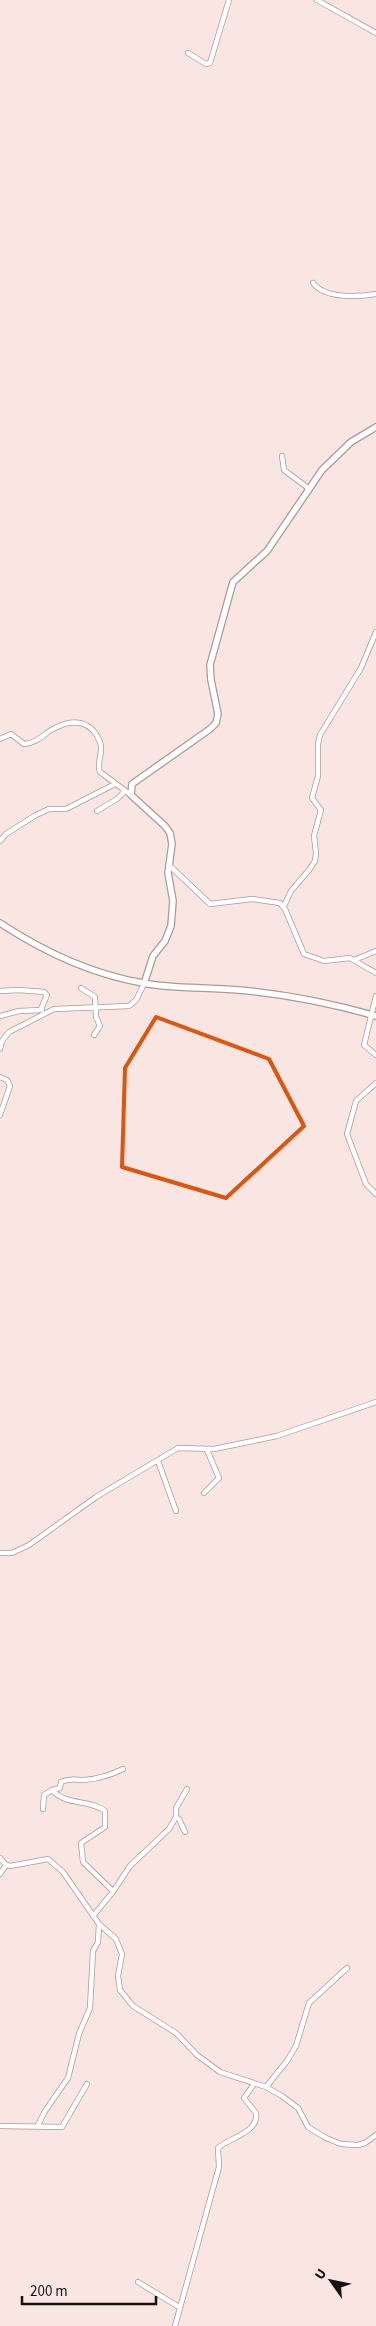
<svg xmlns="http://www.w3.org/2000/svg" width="376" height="2326" viewBox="0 0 376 2326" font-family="'Source Sans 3',sans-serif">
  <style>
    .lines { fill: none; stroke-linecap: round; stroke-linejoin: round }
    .minor-casing { stroke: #ac9a97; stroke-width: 6 }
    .major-casing { stroke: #ac9a97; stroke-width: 8 }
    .minor { stroke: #fff; stroke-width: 4.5 }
    .major { stroke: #fff; stroke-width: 5.5 }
    .marked { fill: none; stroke: #de550c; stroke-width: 4; stroke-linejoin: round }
  </style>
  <rect width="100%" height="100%" fill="#f9e6e3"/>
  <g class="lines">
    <g class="minor-casing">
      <path id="minor" d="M317,0l59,33
        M188,53l18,11 4,-1 19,-63
        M313,283c12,16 46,14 63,11
        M282,456l2,14 24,18
        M0,739l11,-5 13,10c14,-1 20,-11 31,-16 19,-10 37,-7 45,14 4,10 -4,21 0,30l31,23
        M97,811l20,-12 8,-8
        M0,841l6,-7 30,-19 13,-6h17l49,-25
        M169,865l41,39 42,-5 28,4 5,6 19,45 20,7 26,-3 26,15
        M284,906l7,-15 18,-21 6,-9 1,-8 -2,-17 7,-26 -9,-12 6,-22v-32l2,-9 41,-67 15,-36
        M354,960l22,-9
        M81,988l14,9 1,20 4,9 -6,9
        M0,991l19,-1 25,2 3,3 -6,14
        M376,996l-12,49 12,10
        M0,1016l19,-5 23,-1
        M0,1049l2,-8 7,-9 45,-23 75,-3 7,-6 8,-16
        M0,1077l7,3 3,6 -10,29
        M376,1083l-20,18 -9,33 19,50 10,10
        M158,1461l18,50
        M204,1493l15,-15 -12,-28
        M0,1553h12l17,-8 67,-48 82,-49 36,1 63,-13 99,-34
        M43,1809l1,-14 8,-5
        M176,1817v-9l11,-19
        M0,1858l6,7 4,1 38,-7 15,13 36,52 17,15 6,15 -4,22 2,14 13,16 43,27 21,22 23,17 46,15 16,9 16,12 10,19 18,11 15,6 17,1 7,-2 11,-8
        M0,1874l6,-9
        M113,1891l-30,-29 -2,-19 24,-16v-16c-15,-12 -39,-5 -53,-21l8,-2 1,-6c9,-4 14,-2 23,-2 13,-1 27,-5 39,-11
        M93,1916l19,-23 18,-27 39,-37 7,-12 3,2 6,13
        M266,2087l21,-26 9,-15 13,-43 38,-35
        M0,2126l62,1 25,-43
        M37,2127l8,-16 23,-33 11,-44 11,-26 3,-57 5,-9 1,-18
        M138,2282l41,25
        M175,2326l44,-159 -1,-19c10,-10 41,-15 38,-35l-12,-15 10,-14"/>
    </g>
    <g class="major-casing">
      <path id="major" d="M0,923c44,29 91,51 143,60 30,6 64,4 95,7 47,4 92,13 138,26
        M144,984l9,-28 12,-15 6,-15 2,-25 -5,-28 4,-29 -2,-11 -5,-7 -34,-31 1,-11 78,-55 6,-6 2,-9 -7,-34 -1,-15 23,-83 34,-31 55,-81 29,-28 25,-15"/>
    </g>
    <use href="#minor" class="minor"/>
    <use href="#major" class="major"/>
  </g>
  <path class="marked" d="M156,1017l113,42 35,67 -78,72 -104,-31 3,-99z"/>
  <g transform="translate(331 2281) rotate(303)" stroke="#f9e6e3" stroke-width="4" paint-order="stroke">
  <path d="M0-4L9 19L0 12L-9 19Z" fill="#171110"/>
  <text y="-8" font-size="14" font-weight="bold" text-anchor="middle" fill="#171110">U</text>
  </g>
  <path d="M22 2296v8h134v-8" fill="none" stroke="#171110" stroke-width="2.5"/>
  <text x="30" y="2296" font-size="15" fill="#171110" stroke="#f9e6e3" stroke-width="4" paint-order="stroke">200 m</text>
</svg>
